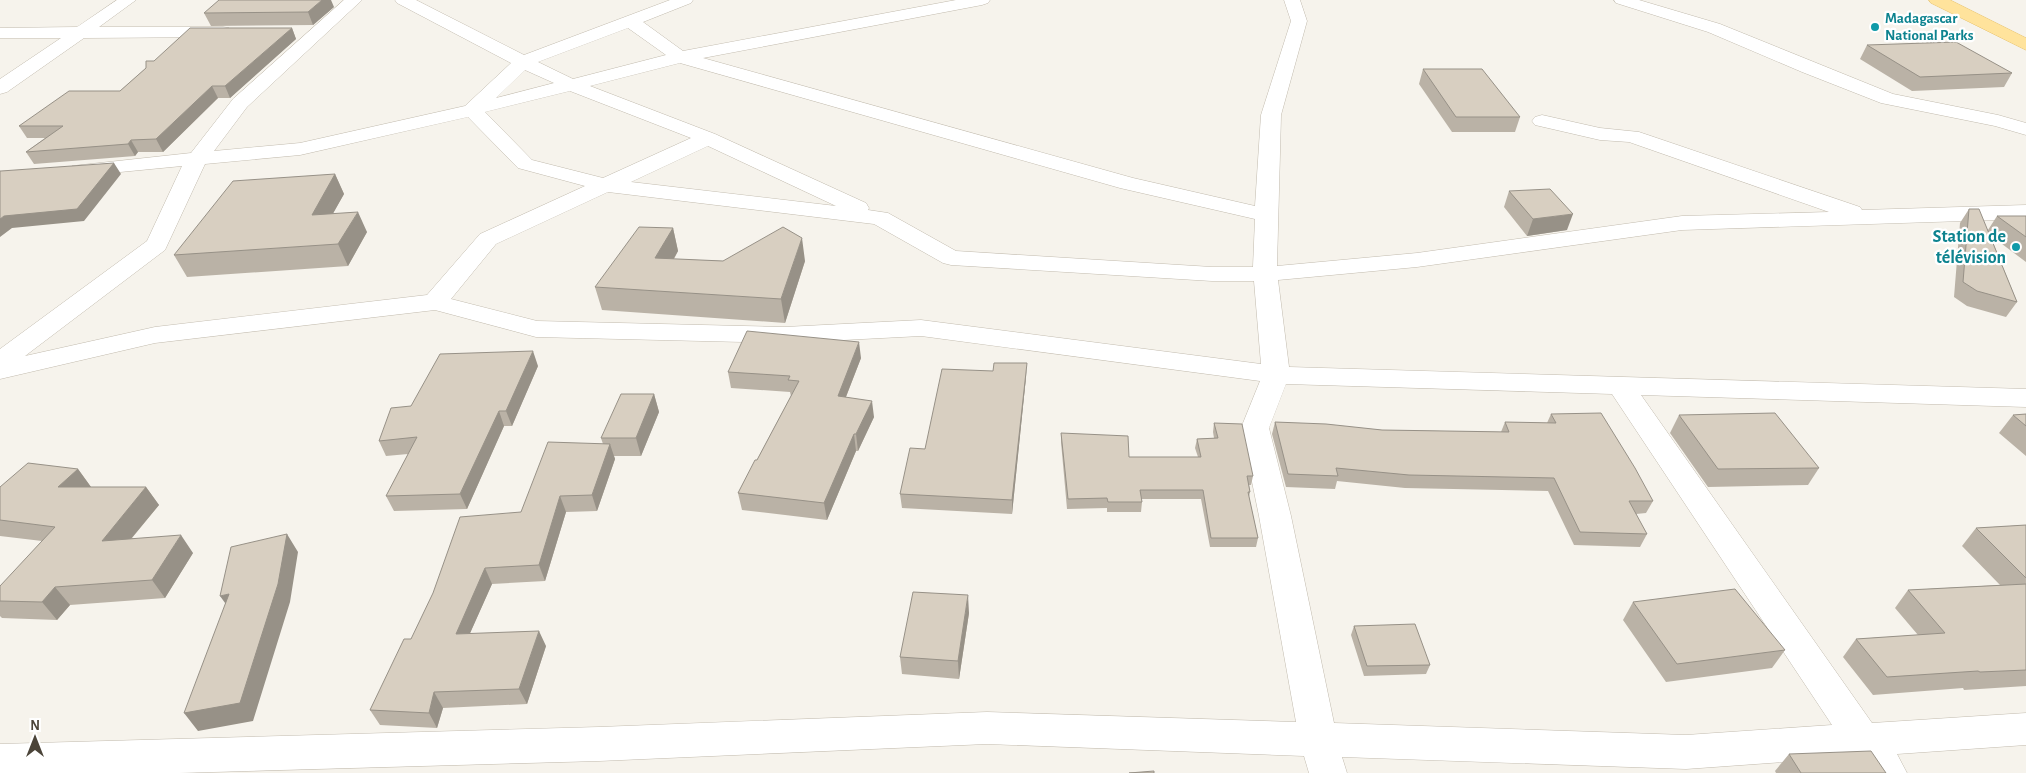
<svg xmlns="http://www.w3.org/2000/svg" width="2026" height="773" viewBox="0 0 2026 773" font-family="'Alegreya Sans',sans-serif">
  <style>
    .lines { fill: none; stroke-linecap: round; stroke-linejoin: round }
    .street-casing { stroke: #c2bbae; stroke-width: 1 }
    .primary-casing { stroke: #e6c16a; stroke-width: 1 }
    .street { fill: #fff; fill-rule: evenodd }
    .primary { fill: #ffe39c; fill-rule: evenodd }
    .wall { fill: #bab2a6 }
    .shaded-wall { fill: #979187 }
    .building { fill: #d8cfc1; stroke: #979187 }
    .culture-dot { fill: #0f9aa8; stroke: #fff; stroke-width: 2 }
    .labels { text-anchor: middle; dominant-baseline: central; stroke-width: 4.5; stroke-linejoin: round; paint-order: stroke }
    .far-culture-label { font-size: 15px; font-weight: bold; fill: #0d838f; stroke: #fff; text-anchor: start }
    .culture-label { font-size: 18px; font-weight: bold; fill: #0d838f; stroke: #fff; text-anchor: end }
  </style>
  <rect width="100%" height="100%" fill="#f6f3ec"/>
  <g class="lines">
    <g class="street-casing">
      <path id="street" d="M117,0h19l-37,27h124l6,1 3,4 -3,4 -6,1 -139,1 -77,54 -7,2v-15l61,-41h-61v-10l77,-1z
        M344,0h18l-115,107 -33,44 86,-8 165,-37 46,-43 -114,-60 -2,-3h21l108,55 146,-55h23l-2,3 -48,19 40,29 273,-51h34l-2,3 -6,2 -279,53 430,120 122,28 6,-91 30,-94 -7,-21h16l7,21 -26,94 -4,151 140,-13 265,-37 147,-4 -200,-70 -29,-2 -65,-15 -3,-4 3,-4 7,-2 58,13 39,4 221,75 2,3 164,-5v14l-344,11 -265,37 -139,13 11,87 737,22v18l-385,-12 231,328 154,-10v32l-129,9 10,19h-42l-11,-16 -168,12 -344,-12 5,16h-38l-5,-17 -317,-12 -388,17 -420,12h-179v-29l599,-17 388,-15 309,10 -37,-206 -18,-88 19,-47 -339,-45 -136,7 -249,-6 -101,-27 -280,33 -155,36v-30l147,-108 35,-75 -103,10 -7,-2 -4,-4 4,-4 119,-13 42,-54zM628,28l38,27 -93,24 -35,-17zM680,63l440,125 135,31 -2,48h-41l-256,-16 -68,-38 -20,-3 1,-2 -3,-5 -151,-69 -125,-48zM525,70l29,13 -58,15zM570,91l121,47 -88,40 -71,-18 -47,-48zM468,117l50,51 67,18 -105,48 -53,61 -272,32 -130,29 140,-106 40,-86 95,-9zM708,146l128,60 -205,-24zM608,192l266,32 69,39 8,2 261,16h42l7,83 -340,-44 -136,7 -248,-6 -86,-22 45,-55zM1286,384l326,10 220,331 -146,10 -352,-12 -43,-207 -22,-88z
        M1614,0h25l81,24 173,70 105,21 28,8v12l-31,-9 -114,-23 -79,-31 -94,-40 -92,-29z"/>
    </g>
    <g class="primary-casing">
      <path id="primary" d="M1929,0h21l76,38v12l-95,-47z"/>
    </g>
    <use href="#street" class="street"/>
    <use href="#primary" class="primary"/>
  </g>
  <path class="wall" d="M334,7l-21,18 -102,1 -7,-13z
    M292,28l4,11 -66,59h-12l-55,54h-25l-3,4 -101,8 -8,-12 19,-14h-18l-8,-12 101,-35 34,-30z
    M1867,45l145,28 -8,14 -92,4 -52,-32z
    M1423,69l97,48 -5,15h-63l-33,-48z
    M335,174l9,20 -11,19 34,19 -19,34 -161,11 -13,-22z
    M1509,191l58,39 -40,6 -23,-29z
    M1969,209l19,21 9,-14h29v46l-36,-27 27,67 -11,15 -39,-11 -13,-9 6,-74z
    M673,228l5,23 -4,8 49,2h82l-20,62 -183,-13 -7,-23z
    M861,358l-15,39 28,20 -16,34h-2l-29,69 -85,-10 -4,-17 19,-33 34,-64 -1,-4 -59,-4 -3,-16z
    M538,366l-26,60h-8l-37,83 -73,2 -8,-15 22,-42 -22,2 -7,-15 32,-35z
    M1026,377l-14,137 -110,-6 -2,-14 25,-45z
    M654,394l5,18 -18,44h-27l1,3 -18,52 -31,1 -21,69 -53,3 -22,49 76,13 -19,58 -84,4 -6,20 -57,-3 -10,-15 41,-71 110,-127 82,-68 -2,-6z
    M1551,414l102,87 -7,12 -10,1 11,20 -7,13 -66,-2 -26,-54 -143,-3 -68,-7 -2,8 -49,-2 -14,-53 3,-12 107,8 119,2 4,-10 42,1z
    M2026,414v42l-27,-23 14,-18z
    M1679,415l140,53 -11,17 -100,2 -38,-54z
    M1214,423l39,53 -2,9h-2l1,7 -1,5 9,41 -2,9h-46l-9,-48h-60l1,3 -1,10h-34v-4l-40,1 -6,-67v-9l68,24h69l-3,-9 2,-9 17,-1 -1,-6z
    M78,469l13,18h55l13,18 -27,33 61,15 -28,45 -95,7 -13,15 -55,-2 -2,-2v-15l42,-60 -42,-5v-49z
    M2026,525v161l-62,4 -1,-2 -90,7 -30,-38 13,-18 62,-4 -23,-27 13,-18 92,-5 -38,-39 14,-18z
    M1633,602l152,48 -13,18 -106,14 -43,-62z
    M969,613l-10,66 -57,-5 -2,-17z
    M1354,626l76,39 -4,9 -62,2 -13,-41z
    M1789,754l97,19h-110l-1,-2z"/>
  <path class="shaded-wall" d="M322,0h9l3,7 -21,18 -5,-13z
    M292,28l4,11 -66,59 -5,-12z
    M212,86l6,12 -55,54 -7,-13z
    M131,140l7,12 -3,4 -7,-12z
    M114,163l7,11 -37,47 -72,7 -12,9v-18l4,-3z
    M335,174l9,20 -23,41 -9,-20z
    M358,212l9,20 -19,34 -10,-22z
    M1573,214l-6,16 -40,6 6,-17z
    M673,228l5,23 -17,30 -6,-23z
    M802,238l3,23 -20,62 -4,-24z
    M859,342l2,16 -21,54 -2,-16z
    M533,351l5,15 -26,60 -6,-15z
    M1027,363l-1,14 -14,137v-14z
    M654,394l5,18 -18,44 -5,-18z
    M872,401l2,16 -16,34 -2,-17z
    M499,411l5,15 -37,83 -7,-15z
    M854,434l2,17 -29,69 -3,-17z
    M610,444l5,15 -18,52 -5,-16z
    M78,469l13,18h-33z
    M146,487l13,18 -44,53 -13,-17z
    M560,496l6,16 -21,69 -6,-16z
    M287,534l11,18 -8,50 -37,119 -55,10 -14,-18z
    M181,535l12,18 -28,45 -13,-18z
    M485,568l7,16 -29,65 -7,-15z
    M55,587l15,18 -13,15 -15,-18z
    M229,594l4,20 -13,-18z
    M968,595l1,18 -10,66 -1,-18z
    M539,631l7,15 -19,58 -8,-15z
    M434,692l9,16 -6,20 -8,-15z"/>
  <path class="building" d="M219,0h103l-14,12 -104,1z
    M190,28h102l-67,58h-13l-56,53 -25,1 -3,4 -102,8 37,-26h-44l50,-35h51l26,-23v-7h8z
    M1956,42l56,31 -92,4 -53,-32z
    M1423,69h59l38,48h-64z
    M114,163l-37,46 -73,7 -4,3v-48h1z
    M335,174l-23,41 46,-3 -20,32 -164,11 59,-74z
    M1550,189l23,25 -40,5 -24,-28z
    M1969,209h10l38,93 -40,-11 -14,-9z
    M1997,216h29v21z
    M639,227l34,1 -18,30 68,3 60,-34 19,11 -21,61 -186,-12z
    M747,331l112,11 -21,54 34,5 -16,33h-2l-30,69 -86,-10 17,-33h2l42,-79 -11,-1 2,-4 -62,-4z
    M533,351l-27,60h-7l-39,83 -74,2 31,-59 -38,4 12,-33 20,-2 29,-52z
    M994,363h33l-15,137 -112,-6 10,-46 15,1 17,-80 51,2z
    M621,394h33l-18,44h-35z
    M1601,413l34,55 18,33h-24l18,33 -67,-2 -26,-54 -145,-3 -73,-7 2,8 -50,-2 -13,-52 51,2 56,6 127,2 -4,-10 51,1 -5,-9z
    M1775,413l44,55 -101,1 -39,-54z
    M2026,414v12l-13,-11z
    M1214,423l28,1 11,52h-6l3,16h-2l10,46h-47l-8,-48h-63l2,12h-34l-1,-4 -39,1 -7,-66 67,3 1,21h72l-4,-18 21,-1z
    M548,442l62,2 -18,51 -32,1 -21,69 -54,3 -29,66 83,-3 -20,58 -85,3 -5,21 -59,-3 34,-71h7l22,-46 27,-76 61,-5z
    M28,463l50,6 -20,18h88l-44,54 79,-6 -29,45 -97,7 -13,15 -42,-1v-15l55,-59 -55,-7v-33z
    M2026,525v53l-50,-50z
    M287,534l-9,50 -38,119 -56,10 45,-119 -9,2 11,-49z
    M2026,584v86l-46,2 -2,-1 -91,6 -31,-38 89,-6 -37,-43z
    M1735,589l50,61 -108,14 -44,-62z
    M913,592l55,3 -10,66 -58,-4z
    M1415,624l15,41 -63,1 -13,-40z
    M1871,751l15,22h-85l-12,-19z
    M1154,771v2h-25z"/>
  <g class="culture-dot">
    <circle cx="1875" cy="27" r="5"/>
    <circle cx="2016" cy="247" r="5"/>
  </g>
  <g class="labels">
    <g class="far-culture-label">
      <text x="1885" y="18">Madagascar<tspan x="1885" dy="17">National Parks</tspan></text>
    </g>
    <g class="culture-label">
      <text x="2006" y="237">Station de<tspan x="2006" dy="21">télévision</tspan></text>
    </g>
  </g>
  <g transform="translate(35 738)" stroke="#ffffff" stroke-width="4" paint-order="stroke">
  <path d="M0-4L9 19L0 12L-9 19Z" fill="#4b4439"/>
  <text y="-8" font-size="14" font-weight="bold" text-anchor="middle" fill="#4b4439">N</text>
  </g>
</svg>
